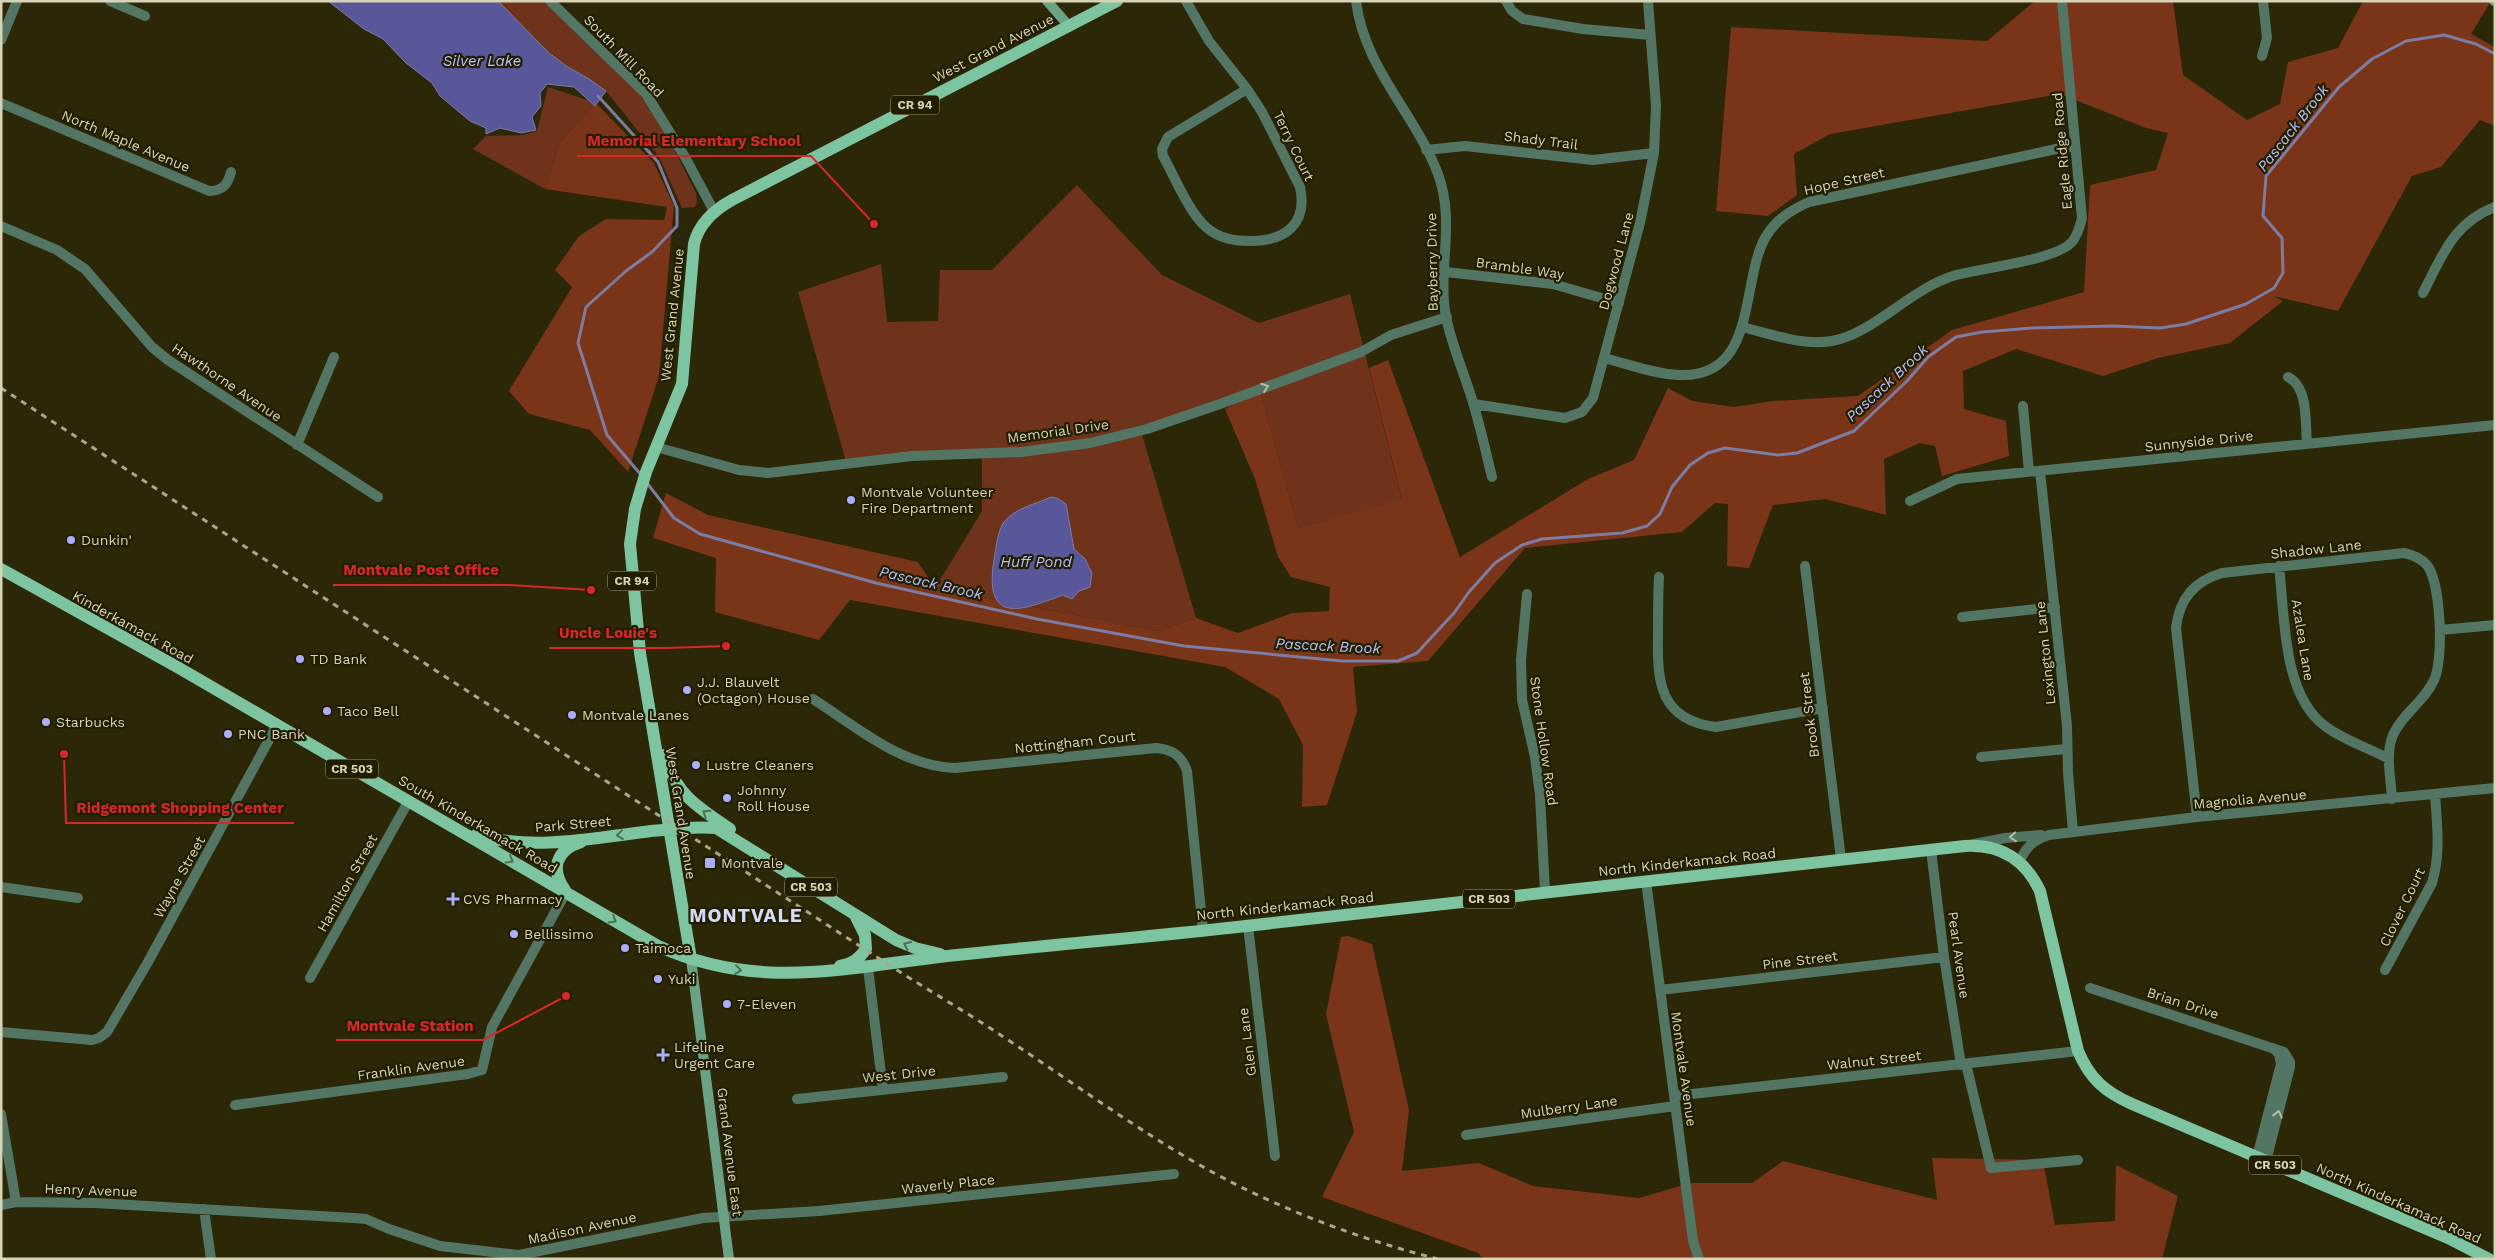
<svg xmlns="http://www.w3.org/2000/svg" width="2496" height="1260" viewBox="0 0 2496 1260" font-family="'Work Sans',sans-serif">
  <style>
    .green { fill: #6f331c }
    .forest { fill: #7a3417 }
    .water { fill: #57579a; stroke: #7d7ca2 }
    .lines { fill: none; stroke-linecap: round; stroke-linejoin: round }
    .stream { stroke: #7d7ca2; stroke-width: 3 }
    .street { stroke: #537563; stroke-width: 10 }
    .secondary { stroke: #6ba286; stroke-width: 10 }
    .primary { stroke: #7dc4a0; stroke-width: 12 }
    .rail { stroke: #aba789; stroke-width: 3; stroke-dasharray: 6 6; stroke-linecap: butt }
    .oneway { stroke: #b6bca1 }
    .oneway2 { stroke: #4f7050 }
    .poi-dot { fill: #abaffb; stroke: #211d00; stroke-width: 2 }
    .labels { text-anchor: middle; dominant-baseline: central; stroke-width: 4.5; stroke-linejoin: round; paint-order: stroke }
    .shield { fill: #211d00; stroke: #a09c7f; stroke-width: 1 }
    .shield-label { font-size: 12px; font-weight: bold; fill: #d7d3b6 }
    .street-label { font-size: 14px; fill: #d7d3b6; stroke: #211d00 }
    .poi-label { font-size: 14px; fill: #d7d3b6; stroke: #211d00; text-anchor: start }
    .water-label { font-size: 15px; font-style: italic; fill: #bcc0fa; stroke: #211d00 }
    .district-label { font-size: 19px; font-weight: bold; letter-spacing: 1px; fill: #d7daf7; stroke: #211d00 }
    .leader { fill: none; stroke: #d62828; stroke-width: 2 }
    .callout-dot { fill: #d62828; stroke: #211d00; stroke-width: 2 }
    .callout-label { font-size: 15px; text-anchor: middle; font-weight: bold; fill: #d62828; stroke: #211d00; stroke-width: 4.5; stroke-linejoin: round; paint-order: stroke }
  </style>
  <rect width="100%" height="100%" fill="#2b2707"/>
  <path class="green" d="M498,1h45l93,89 25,33 35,70 1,8 -2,6 -13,1 -23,-51 -53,-66 -17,-12 -23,-13 -18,-14z
    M548,87l48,16 -36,39 -15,47 -72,-40 13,-13 37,-1 14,-4z
    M1077,185l85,90 97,48 91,-29 52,206 -104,28 -38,-137 -119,40 55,187 -38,13 -223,-43 47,-77v-60l-135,14 -49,-173 83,-28 6,58 51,-1 2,-51h52z"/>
  <path class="forest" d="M2035,1h138l10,74 64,45 33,-16 8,-42 50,-14 25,-47h128l-20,33 24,13v79l-15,-6 -39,47 -29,9 -74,135 -65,-15 10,5 -53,42 -72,15 -55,18 -87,-27 -53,22 1,38 42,12 3,35 -67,20 -7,-30 -15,-3 -36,16 2,56 -61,-16 -52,6 -24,63 -22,-2 1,-62 -13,-1 -33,29 -157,16 -97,113 -75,6 4,45 -30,93 -25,2 1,-62 -24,-46 -54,-32 -375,-67 -31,40 -104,-28 1,-54 -63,-20 13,-45 42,22 210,47 17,26 223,43 38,-13 42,15 54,-20 37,-2 1,-24 -39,-10 -13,-20 -23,-78 -30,-70 35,-18 38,137 104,-29 -33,-131 19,-8 72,197 128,-78 46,-19 34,-72 24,13 42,6 39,-6 85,-5 94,-66 132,-38 6,-107 66,-15 12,-37 -22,-5 -86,-34 -230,40 -36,20 3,41 -29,21 -52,-5 15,-184 256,14z
    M596,103l58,60 20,43 -15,170 -31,96 -38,-42 -61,-16 -20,-23 63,-104 -17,-17 24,-34 27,-17 58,1 3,-13 -122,-18 15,-47z
    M1348,936l24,8 37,166 -7,61 77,-8 54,23 106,12 51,-15h62l31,-22 154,39 -5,-42 111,2 12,65 60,-4 1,-56 62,31 -16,63h-678l-6,-6 -156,-56 32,-65 -28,-118 15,-77z"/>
  <path class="water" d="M328,1h170l50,51 18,14 23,13 17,12 -11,15 -21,-19 -27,-3 -7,9 1,13 -9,11 4,13 -15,3 -21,-5 -14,6v-6l-16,-7 -30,-25 -8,-13 -26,-20 -23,-24 -19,-10z
    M1051,497l6,1 9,6 8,45 11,10 7,14 -2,14 -11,4 -7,8 -9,-4c-36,13 -77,32 -70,-28 2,-12 4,-36 11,-45 11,-14 32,-18 47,-25z"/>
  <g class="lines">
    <path class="stream" d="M598,96l60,66 19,46v18l-25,26 -26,19 -40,36 -8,36 29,92 35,41
      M647,483l27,35 26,16 176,49 161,36 147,27 158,15h56l19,-8 37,-40 15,-21 26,-29 27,-18 20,-6 80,-6 25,-7 13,-12 12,-27 18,-22 18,-12 17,-5 53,7 19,-2 57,-22 53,-50 21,-24 28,-20 26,-5 50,-4 81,-2 47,2 26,-4 60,-20 28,-16 9,-15 -1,-35 -19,-22 3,-40 73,-89 33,-28 34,-18 38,-6 32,9 19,10"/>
    <path class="street" d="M110,1l35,15
      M550,1l96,93 39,63 30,56
      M1186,1l23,40 38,48
      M1356,1c8,67 59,112 82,173 18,49 -1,96 8,143 5,25 16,51 24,76 9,27 15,56 22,84
      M1506,1l6,10 11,8 60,10 67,6
      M1,40l16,-39
      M2262,56l5,-18 -4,-37
      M1247,89l15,23 38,75c8,37 -15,54 -49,54 -16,0 -31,-2 -44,-13 -18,-15 -32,-51 -44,-72l-1,-7 6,-12z
      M1,103l208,88c14,0 19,-7 22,-19
      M1426,150l39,-4 128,14 61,-7
      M1,226l56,24 28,19 67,78 16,13 210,137
      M1446,272l107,12 66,19
      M2423,293c19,-37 30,-70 72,-86
      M1742,327c29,7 60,19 90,14 41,-7 79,-53 124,-66 26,-7 100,-15 116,-33 6,-7 8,-16 10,-24l-20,-217
      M1604,358c24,6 50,16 74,17 80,4 62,-91 87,-137 10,-18 26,-28 44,-36l266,-57
      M2288,377c21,11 17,46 19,67
      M1474,404l91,14 17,-6 11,-14 47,-175 14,-70 2,-47 -8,-105
      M2023,406l6,66
      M297,445l37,-88
      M656,447l83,23 29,3 144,-17 109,-4 69,-9 57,-14 73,-25 141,-52 30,-17 56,-18
      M2040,471l27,255 1,47 5,59
      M1910,501l47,-22 538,-54
      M1805,566l36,293
      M2279,566c6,50 3,128 46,160 18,14 44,22 64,33
      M1659,577c-1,19 -1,39 -1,58 -1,48 2,85 58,92l107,-19
      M1527,594l-6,66 1,40 13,57 5,38 5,97
      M1962,617l93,-10
      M2440,630l55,-5
      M813,699c44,28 88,67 142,69l201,-20c16,1 26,8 31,23l16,160
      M1981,757l85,-8
      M2197,817l-21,-189c3,-29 18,-47 46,-55l182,-20c9,2 17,5 23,12 14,18 17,95 7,115 -9,21 -32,34 -41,55 -8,19 -2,44 -1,64
      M1974,844l31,-6 36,-3
      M1931,850l13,107 17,108
      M2020,861c6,-15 14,-21 29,-26l148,-18 298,-29
      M1646,881l47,360 6,18
      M1,887l77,11
      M1248,926l27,230
      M868,968l15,122
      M2385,970l47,-87c9,-30 5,-58 3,-89
      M310,978l98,-176
      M2090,988l194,64 6,10v5l-24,94
      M1660,990l284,-33
      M1,1032l91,8 7,-2 8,-6 41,-70 129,-237
      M1966,1064l25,104 87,-8
      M1674,1096l404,-45
      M797,1099l206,-22
      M235,1105l233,-31 14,-4 10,-43 74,-135
      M1,1114l15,88
      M1466,1135l209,-29
      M2257,1157l24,-93 -2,-10 -6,-6
      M1,1205l15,-3 79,1 259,15 12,1 23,10 51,17 79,9 184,-37 116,-7 355,-37
      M204,1209l7,50"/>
    <path class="secondary" d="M1047,1l22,25
      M2494,1h1
      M691,959l38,300"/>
    <path class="primary" d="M1,569l178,99 479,278c104,47 193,20 299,9 90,-10 181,-17 271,-27 245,-28 491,-55 737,-82 35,-2 60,13 75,45l38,160c12,28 27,41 54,53l316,134 41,21
      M663,755c16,42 32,50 67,74
      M476,835c57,16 118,3 175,-4 23,-2 42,-5 65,-3l180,112 19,8 25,6
      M565,890c-15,-21 -9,-40 16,-48
      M691,959l-51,-306 -10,-109 5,-35 11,-37 36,-88 12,-140c5,-21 20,-34 38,-44l385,-199
      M840,966c12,-2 19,-7 26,-17l-1,-14 -9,-18"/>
    <path class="rail" d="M1,388l888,577c37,24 76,46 113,71 80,52 157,111 243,153 62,30 126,53 193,70"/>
  </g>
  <defs><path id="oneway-chevron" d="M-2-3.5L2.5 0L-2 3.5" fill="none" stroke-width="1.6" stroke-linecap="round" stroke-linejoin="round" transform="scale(1.25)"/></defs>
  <g class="oneway">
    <use href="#oneway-chevron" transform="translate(1265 387) rotate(-20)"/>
    <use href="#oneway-chevron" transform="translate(2013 837) rotate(175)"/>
    <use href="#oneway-chevron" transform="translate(2278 1114) rotate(-76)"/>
  </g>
  <g class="oneway2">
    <use href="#oneway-chevron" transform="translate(706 813) rotate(-146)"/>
    <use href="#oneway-chevron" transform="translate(620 835) rotate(174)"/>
    <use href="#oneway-chevron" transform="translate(510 860) rotate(30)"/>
    <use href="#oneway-chevron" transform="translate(613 920) rotate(31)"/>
    <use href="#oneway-chevron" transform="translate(907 945) rotate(-156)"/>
    <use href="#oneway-chevron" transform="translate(738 970) rotate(7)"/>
  </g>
  <g class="poi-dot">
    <circle cx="851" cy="500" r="5"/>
    <circle cx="71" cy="540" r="5"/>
    <circle cx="300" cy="659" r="5"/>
    <circle cx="687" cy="690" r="5"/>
    <circle cx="327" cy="711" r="5"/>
    <circle cx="572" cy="715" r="5"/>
    <circle cx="46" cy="722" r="5"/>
    <circle cx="228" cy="734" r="5"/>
    <circle cx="696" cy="765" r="5"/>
    <circle cx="727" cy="798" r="5"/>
    <rect x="704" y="857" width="12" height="12" rx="2.5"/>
    <path d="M450.5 891.5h5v5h5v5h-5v5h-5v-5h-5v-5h5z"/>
    <circle cx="514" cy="934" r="5"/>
    <circle cx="625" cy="948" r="5"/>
    <circle cx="658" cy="979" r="5"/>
    <circle cx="727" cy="1004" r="5"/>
    <path d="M660.5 1047.5h5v5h5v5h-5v5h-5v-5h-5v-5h5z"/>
  </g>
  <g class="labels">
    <g class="shield">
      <rect x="891" y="95.5" width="48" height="19" rx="4"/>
      <rect x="608" y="571.5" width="48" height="19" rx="4"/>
      <rect x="326" y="759.5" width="52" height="19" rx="4"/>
      <rect x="785" y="877.5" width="52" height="19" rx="4"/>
      <rect x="1463" y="889.5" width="52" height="19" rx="4"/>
      <rect x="2249" y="1155.5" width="52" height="19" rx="4"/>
    </g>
    <g class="shield-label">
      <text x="915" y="105">CR 94</text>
      <text x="632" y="581">CR 94</text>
      <text x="352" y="769">CR 503</text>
      <text x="811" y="887">CR 503</text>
      <text x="1489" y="899">CR 503</text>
      <text x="2275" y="1165">CR 503</text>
    </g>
    <g class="street-label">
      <text transform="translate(993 48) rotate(-27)">West Grand Avenue</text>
      <text transform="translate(624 56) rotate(46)">South Mill Road</text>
      <text transform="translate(1541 140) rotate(7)">Shady Trail</text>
      <text transform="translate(126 141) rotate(23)">North Maple Avenue</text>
      <text transform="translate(1294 146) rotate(64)">Terry Court</text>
      <text transform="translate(2062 151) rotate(-95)">Eagle Ridge Road</text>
      <text transform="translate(1844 181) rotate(-13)">Hope Street</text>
      <text transform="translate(1616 261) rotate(-75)">Dogwood Lane</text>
      <text transform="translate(1432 262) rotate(-91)">Bayberry Drive</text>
      <text transform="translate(1520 268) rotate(8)">Bramble Way</text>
      <text transform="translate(672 315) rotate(-84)">West Grand Avenue</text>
      <text transform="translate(227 382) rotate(34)">Hawthorne Avenue</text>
      <text transform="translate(1058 431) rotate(-8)">Memorial Drive</text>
      <text transform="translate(2199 441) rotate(-6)">Sunnyside Drive</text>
      <text transform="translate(2316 549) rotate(-6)">Shadow Lane</text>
      <text transform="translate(133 627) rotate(29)">Kinderkamack Road</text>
      <text transform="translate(2303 640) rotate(81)">Azalea Lane</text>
      <text transform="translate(2045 653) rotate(-96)">Lexington Lane</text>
      <text transform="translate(1809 715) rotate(-97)">Brook Street</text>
      <text transform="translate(1544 741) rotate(82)">Stone Hollow Road</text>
      <text transform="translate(1075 742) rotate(-6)">Nottingham Court</text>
      <text transform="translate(2250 799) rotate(-5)">Magnolia Avenue</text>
      <text transform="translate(681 813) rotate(81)">West Grand Avenue</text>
      <text transform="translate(478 824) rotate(30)">South Kinderkamack Road</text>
      <text transform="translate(573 824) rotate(-5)">Park Street</text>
      <text transform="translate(1687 862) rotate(-6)">North Kinderkamack Road</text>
      <text transform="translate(179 877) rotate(-61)">Wayne Street</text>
      <text transform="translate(347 883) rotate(-61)">Hamilton Street</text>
      <text transform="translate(1285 906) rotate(-6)">North Kinderkamack Road</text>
      <text transform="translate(2402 907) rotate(-64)">Clover Court</text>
      <text transform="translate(1959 955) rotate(82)">Pearl Avenue</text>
      <text transform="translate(1800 960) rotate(-7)">Pine Street</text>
      <text transform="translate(2183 1003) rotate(18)">Brian Drive</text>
      <text transform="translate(1247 1042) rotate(-97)">Glen Lane</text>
      <text transform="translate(1874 1060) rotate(-6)">Walnut Street</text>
      <text transform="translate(411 1068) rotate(-8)">Franklin Avenue</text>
      <text transform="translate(1684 1069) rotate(82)">Montvale Avenue</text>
      <text transform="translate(899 1074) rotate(-6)">West Drive</text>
      <text transform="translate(1569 1107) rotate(-8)">Mulberry Lane</text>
      <text transform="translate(730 1152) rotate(83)">Grand Avenue East</text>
      <text transform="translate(948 1184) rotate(-6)">Waverly Place</text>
      <text transform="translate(91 1190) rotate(2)">Henry Avenue</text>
      <text transform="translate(2399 1203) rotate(24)">North Kinderkamack Road</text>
      <text transform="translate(582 1228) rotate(-12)">Madison Avenue</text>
    </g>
    <g class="poi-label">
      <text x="861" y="492">Montvale Volunteer<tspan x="861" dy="16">Fire Department</tspan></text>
      <text x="81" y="540">Dunkin'</text>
      <text x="310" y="659">TD Bank</text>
      <text x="697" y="682">J.J. Blauvelt<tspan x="697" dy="16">(Octagon) House</tspan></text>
      <text x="337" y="711">Taco Bell</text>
      <text x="582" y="715">Montvale Lanes</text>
      <text x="56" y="722">Starbucks</text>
      <text x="238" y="734">PNC Bank</text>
      <text x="706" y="765">Lustre Cleaners</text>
      <text x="737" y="790">Johnny<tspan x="737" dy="16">Roll House</tspan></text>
      <text x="721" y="863">Montvale</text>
      <text x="463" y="899">CVS Pharmacy</text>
      <text x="524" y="934">Bellissimo</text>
      <text x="635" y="948">Taimoca</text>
      <text x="668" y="979">Yuki</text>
      <text x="737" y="1004">7-Eleven</text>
      <text x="674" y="1047">Lifeline<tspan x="674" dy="16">Urgent Care</tspan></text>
    </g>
    <g class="water-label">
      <text x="482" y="61">Silver Lake</text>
      <text transform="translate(2293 128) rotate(-52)">Pascack Brook</text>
      <text transform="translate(1887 383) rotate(-43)">Pascack Brook</text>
      <text x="1036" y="562">Huff Pond</text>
      <text transform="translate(931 583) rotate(13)">Pascack Brook</text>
      <text transform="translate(1328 646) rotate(3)">Pascack Brook</text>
    </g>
    <g class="district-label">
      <text x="746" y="915">MONTVALE</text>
    </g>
  </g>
  <path class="leader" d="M874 224L811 156H577M591 590L509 585H333M726 646L667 648H549M64 754L66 823H294M566 996L483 1040H336"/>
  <g class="callout-dot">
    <circle cx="874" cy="224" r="5"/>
    <circle cx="591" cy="590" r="5"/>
    <circle cx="726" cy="646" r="5"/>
    <circle cx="64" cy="754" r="5"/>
    <circle cx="566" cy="996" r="5"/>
  </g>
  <g class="callout-label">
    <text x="694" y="146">Memorial Elementary School</text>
    <text x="421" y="575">Montvale Post Office</text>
    <text x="608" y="638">Uncle Louie's</text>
    <text x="180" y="813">Ridgemont Shopping Center</text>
    <text x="410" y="1031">Montvale Station</text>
  </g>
  <rect width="2496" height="1260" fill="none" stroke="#d7d3b6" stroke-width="5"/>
</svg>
